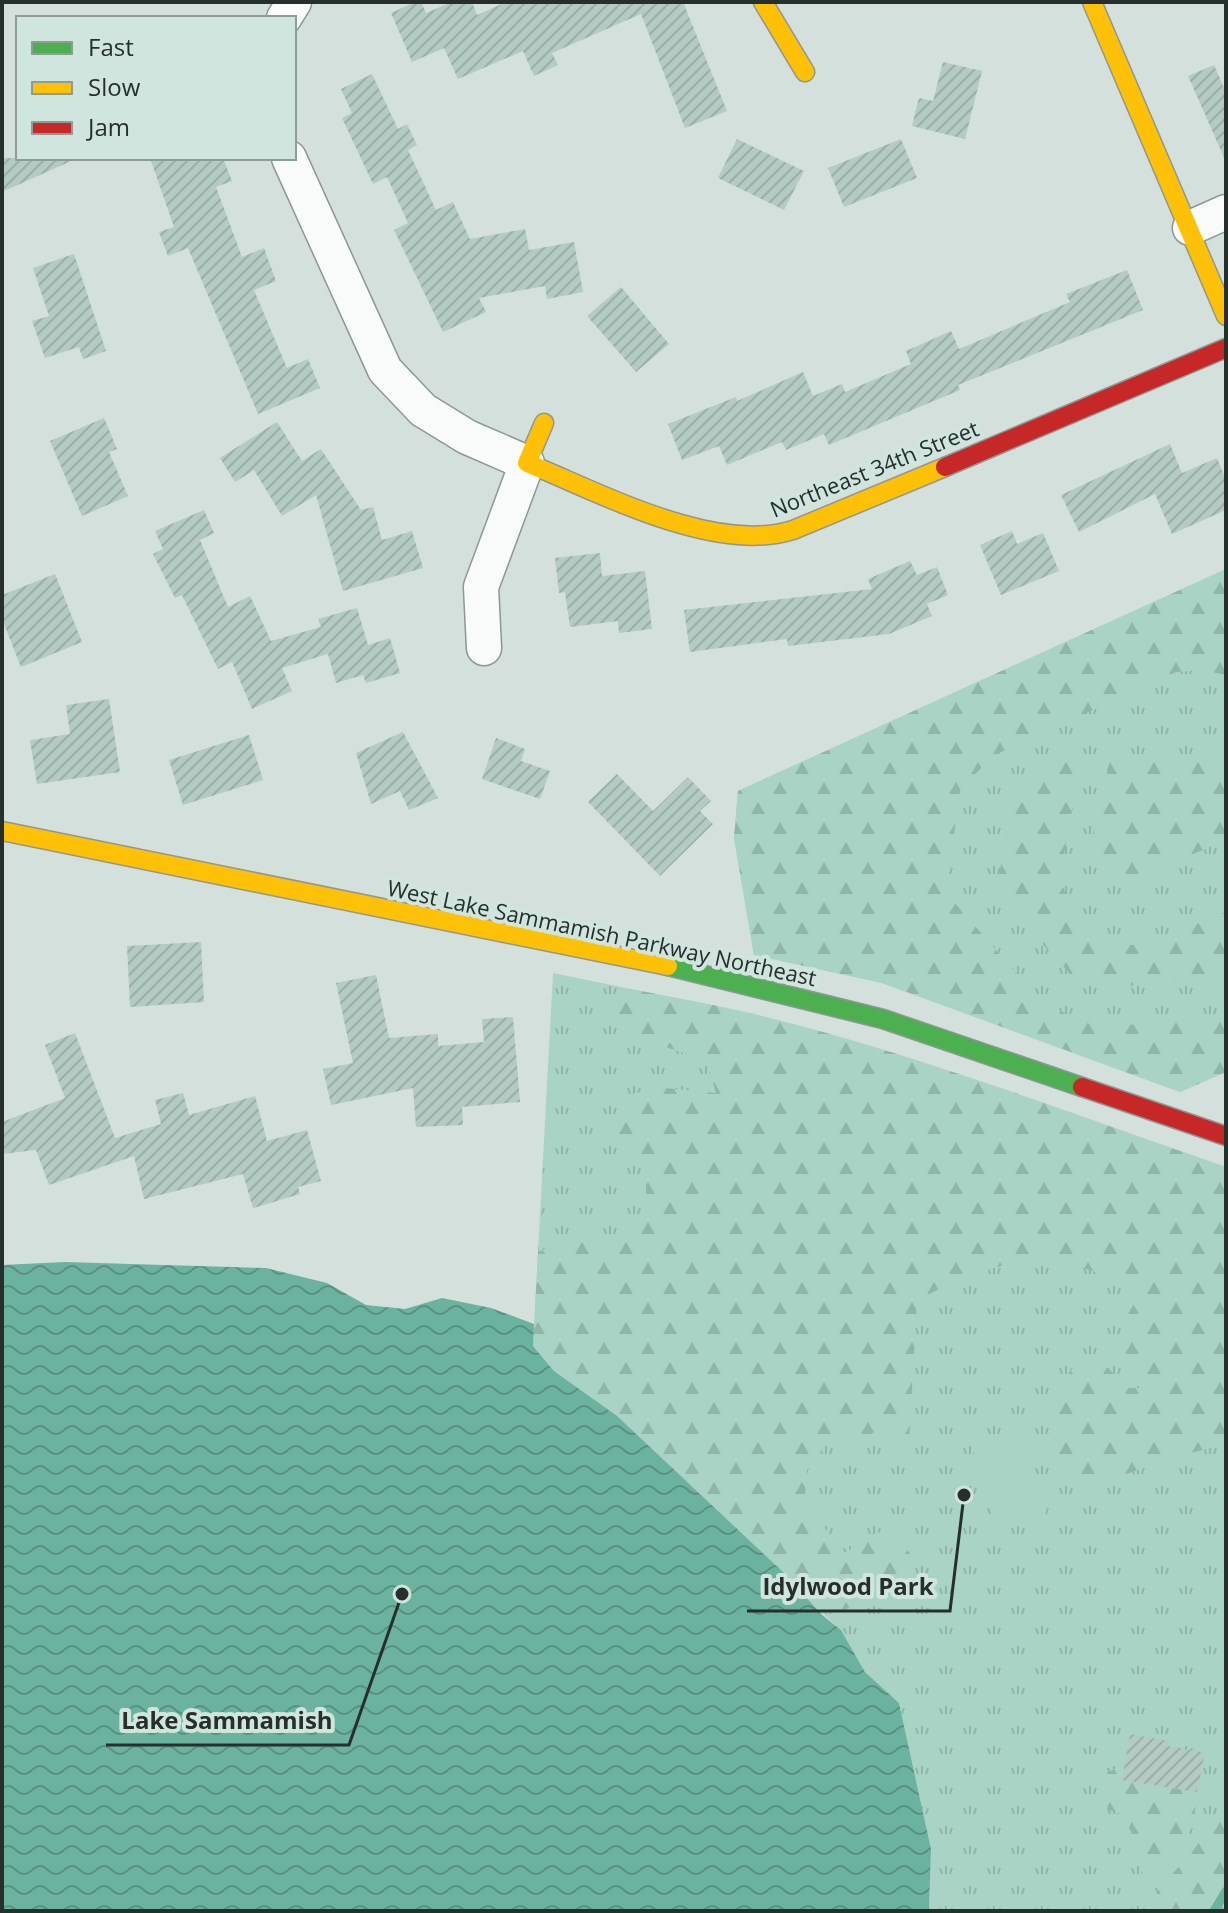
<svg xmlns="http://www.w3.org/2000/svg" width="1228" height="1913" viewBox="0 0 1228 1913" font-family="'Open Sans',sans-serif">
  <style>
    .grass { fill: url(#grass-tufts) }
    .forest { fill: url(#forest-firs) }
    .garden { fill: #a8d3c5 }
    .water { fill: url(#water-waves) }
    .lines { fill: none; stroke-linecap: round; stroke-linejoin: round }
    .stream { stroke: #6bb39f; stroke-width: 9 }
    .building { fill: url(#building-hatch) }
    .street-casing { stroke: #8e9794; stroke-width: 37 }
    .fast-casing { stroke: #8e9794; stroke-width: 21 }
    .slow-casing { stroke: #8e9794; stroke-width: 21 }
    .jam-casing { stroke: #8e9794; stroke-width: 21 }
    .street { stroke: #f9fafa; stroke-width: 34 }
    .fast { stroke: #4caf50; stroke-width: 18 }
    .slow { stroke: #ffc107; stroke-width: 18 }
    .jam { stroke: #c62828; stroke-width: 18 }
    .labels { text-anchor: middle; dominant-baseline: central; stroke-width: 8; stroke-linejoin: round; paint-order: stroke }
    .street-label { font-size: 22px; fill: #272f2c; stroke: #cfe5dd }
    .leader { fill: none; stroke: #272f2c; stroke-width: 3 }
    .callout-dot { fill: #272f2c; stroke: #cfe5dd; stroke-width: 3 }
    .callout-label { font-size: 24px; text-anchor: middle; font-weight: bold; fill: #272f2c; stroke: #cfe5dd; stroke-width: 8; stroke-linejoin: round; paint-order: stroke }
  </style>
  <defs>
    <pattern id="grass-tufts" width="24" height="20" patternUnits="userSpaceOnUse" patternTransform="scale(2)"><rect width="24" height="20" fill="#a8d3c5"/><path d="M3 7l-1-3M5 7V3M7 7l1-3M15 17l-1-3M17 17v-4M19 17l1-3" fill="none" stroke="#91b5a9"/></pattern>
    <pattern id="forest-firs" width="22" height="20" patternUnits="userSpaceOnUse" patternTransform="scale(2)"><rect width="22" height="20" fill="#a8d3c5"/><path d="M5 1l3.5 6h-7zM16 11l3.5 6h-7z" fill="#91b5a9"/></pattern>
    <pattern id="water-waves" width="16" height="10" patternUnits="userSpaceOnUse" patternTransform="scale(2)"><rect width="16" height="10" fill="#6bb39f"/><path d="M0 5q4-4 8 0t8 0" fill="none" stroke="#589282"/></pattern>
    <pattern id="building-hatch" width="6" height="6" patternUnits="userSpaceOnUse" patternTransform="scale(2)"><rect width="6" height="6" fill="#b3cbc3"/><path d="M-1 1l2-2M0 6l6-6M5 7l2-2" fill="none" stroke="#9aafa8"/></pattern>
  </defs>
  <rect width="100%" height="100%" fill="#d4e0dc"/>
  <path class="grass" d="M1226,569v503l-46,20 -298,-109 -128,-28 -20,-117 4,-47z
    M553,973l209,43 211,63 253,88v744h-297l2,-62 -32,-146 -34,-31 -24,-42 -308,-284z"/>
  <path class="forest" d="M1226,569v106l-24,-5 -26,2 -175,80 -22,18 -19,21 -11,79 -1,15 6,17 89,102 52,22 131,-5v51l-46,20 -298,-109 -128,-28 -20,-117 4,-47z
    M1083,747l-23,130 8,25 23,29 22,15 34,-2 79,-32v69l-129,6 -26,-12 -62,-68 -11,-25 15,-89 12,-16z
    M1111,754l110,10 5,-7v83l-107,46 -14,-6 -16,-24z
    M631,989c44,9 88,16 131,27 158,39 311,98 464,151v303l-4,-25 -59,15 -49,19 -61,-6 -5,-71 24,-33 22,-13 36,32h13l-1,-10 -23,-34 6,-25 15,-25c-30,-17 -59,-30 -94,-35 -29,-3 -105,25 -129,43l-8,140 -27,-14 -25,13 -31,3 -19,26 -2,25 36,60 37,-23 26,14 12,15 -14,44 -19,-4 -62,13 -36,-40 -168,-158 -63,-45 -21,-25 5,-94 44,-16 24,4 27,-12 13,-29v-32l-29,-19 -3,-27 17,-27 33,-6 52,5 -10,-33 -72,-23 -20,-11v-28z
    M1124,1764l-2,16 75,12 -3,28 -7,18 -43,51 -4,-35 -16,-39 -15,-5 -7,-14 5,-23z
    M1226,1804v107h-78l12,-24 30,-32z"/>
  <path class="garden" d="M1023,1428l23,85 -51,13 -24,-84z"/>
  <path class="water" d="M65,1262l201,6 61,15 39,22 39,4 37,-11 49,10 43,16 -1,22 21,25 63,45 168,158 36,40 20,16 24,42 34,31 32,146 -2,62h-927v-646z"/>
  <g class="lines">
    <path class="stream" d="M1214,1911l12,-20"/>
  </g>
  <path class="building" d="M415,2h6l5,11 26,-11h20l5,13 29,-13h177l44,109 -42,17 -44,-114 -89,39 6,12 -24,11 -11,-25 -65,28 -14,-31 -32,14 -21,-49z
    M943,62l39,9 -17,68 -53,-13 7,-28 14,3z
    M1214,65l12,27v70l-38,-86z
    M372,74l26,55 9,-5 10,21 -9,5 28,60 17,-8 17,37 55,-10 4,21 45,-8 9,50 -36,7 -2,-13 -66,12 7,14 -43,20 -49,-102 14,-7 -21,-46 -14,7 -31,-66 10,-5 -11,-24z
    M737,139l67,32 -20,39 -66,-32z
    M901,139l16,39 -73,29 -16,-39z
    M2,158h76l-76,34z
    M150,158h73l9,23 -16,6 26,70 22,-9 12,33 -22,9 33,78 21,-9 12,29 -62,26 -70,-166 -20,8 -9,-24 15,-5z
    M74,254l32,97 -23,8 -4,-12 -34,11 -13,-37 17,-5 -16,-48z
    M1127,270l16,40 -185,75 2,5 -131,55 -5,-11 -38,16 -4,-8 -55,23 -8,-19 -37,14 -14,-36 68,-27 1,4 66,-29 10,24 29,-12 3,8 66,-28 -5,-13 45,-20 8,18 111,-47 -4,-8z
    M621,287l48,57 -33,28 -49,-56z
    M104,418l13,31 -8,3 19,44 -46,20 -32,-75z
    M277,422l25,39 19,-12 40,61 12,-3 9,33 30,-9 11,37 -80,23 -27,-96 -34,21 -28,-46 -19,12 -15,-24z
    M1170,444l12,29 35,-15 9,22v30l-54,24 -17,-40 -76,38 -18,-37z
    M204,510l10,23 -14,7 28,67 22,-11 21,45 50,-14 -3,-8 39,-11 11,37 22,-7 10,35 -34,10 -3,-8 -27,8 -8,-29 -46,14 10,23 -40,18 -20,-47 -14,7 -36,-74 -7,3 -22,-44 10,-5 -8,-18z
    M1012,531l5,13 26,-11 16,38 -58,24 -21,-50z
    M600,553l2,23 43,-5 7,58 -33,4 -1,-12 -48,6 -5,-35 -6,1 -4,-35z
    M910,561l7,14 20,-8 11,28 -21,9 5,12 -43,18 -101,12 -1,-7 -97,13 -6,-42 188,-21 -4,-10z
    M55,574l27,68 -61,25 -19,-48v-24z
    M109,699l11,73 -83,12 -7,-44 40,-6 -4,-29z
    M403,732l35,66 -29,12 -9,-19 -29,13 -15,-51z
    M249,735l14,45 -80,25 -14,-45z
    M496,738l29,11 -4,12 29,10 -10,28 -58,-20z
    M617,774l36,37 35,-34 23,24 -11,10 13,13 -53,52 -72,-74z
    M201,942l3,60 -74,5 -3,-61z
    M376,975l13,63 49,-4v12l46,-4 -2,-23 31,-2 7,85 -58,5 1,18 -47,2 -3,-39 -82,17 -8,-36 30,-6 -17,-80z
    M75,1033l40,105 46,-14 -6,-24 28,-7 6,22 66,-19 12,45 40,-11 14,51 -23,6 2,7 -47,14 -10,-34 -99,25 -10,-43 -85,29 -13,-35 -34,4v-32l63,-24 -20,-53z
    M1130,1734l38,7 -1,5 38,7 -8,39 -75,-12z"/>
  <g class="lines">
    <g class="street-casing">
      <path id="street" d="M284,18l10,-16
        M289,158l96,212 38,40 44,27 60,26 -46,124 3,61
        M1190,228l36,-16"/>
    </g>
    <g class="fast-casing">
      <path id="fast" d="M668,966l215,53 199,68"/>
    </g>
    <g class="slow-casing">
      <path id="slow" d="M763,2l42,70
        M1092,2l134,314
        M544,423l-17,40c72,29 188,92 266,67l152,-63
        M2,831l666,135"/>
    </g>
    <g class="jam-casing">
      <path id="jam" d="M945,467l281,-119
        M1082,1087l144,49"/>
    </g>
    <use href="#street" class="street"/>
    <use href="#fast" class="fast"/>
    <use href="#slow" class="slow"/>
    <use href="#jam" class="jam"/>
  </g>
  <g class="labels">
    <g class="street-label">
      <text transform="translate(874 468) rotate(-22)">Northeast 34th Street</text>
      <text transform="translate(602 932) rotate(12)">West Lake Sammamish Parkway Northeast</text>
    </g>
  </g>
  <path class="leader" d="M964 1495L950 1611H747M402 1594L349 1745H106"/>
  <g class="callout-dot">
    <circle cx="964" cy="1495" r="8"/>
    <circle cx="402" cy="1594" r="8"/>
  </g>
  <g class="callout-label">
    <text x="848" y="1595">Idylwood Park</text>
    <text x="227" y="1729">Lake Sammamish</text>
  </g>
  <rect width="1228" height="1913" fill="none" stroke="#272f2c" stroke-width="8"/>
  <rect x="16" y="16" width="280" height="144" fill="#cfe5dd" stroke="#8c9c96" stroke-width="2"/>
  <rect x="32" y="42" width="40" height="12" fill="#4caf50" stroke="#8c9c96" stroke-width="2"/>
  <text x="88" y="56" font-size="24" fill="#272f2c">Fast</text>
  <rect x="32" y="82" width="40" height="12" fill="#ffc107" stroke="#8c9c96" stroke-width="2"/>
  <text x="88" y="96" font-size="24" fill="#272f2c">Slow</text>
  <rect x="32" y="122" width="40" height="12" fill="#c62828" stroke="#8c9c96" stroke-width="2"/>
  <text x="88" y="136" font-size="24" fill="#272f2c">Jam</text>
</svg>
